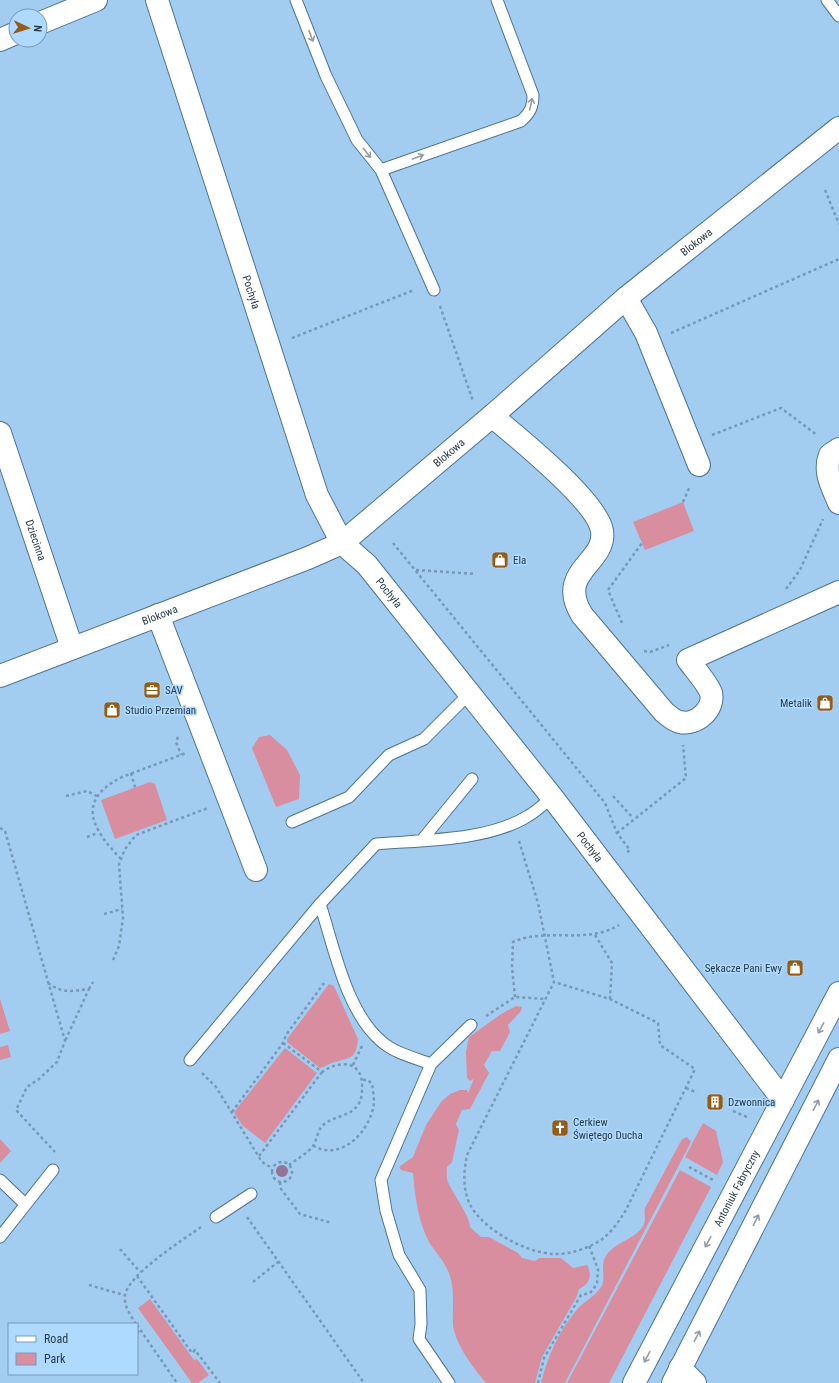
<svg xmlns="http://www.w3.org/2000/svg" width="839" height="1383" viewBox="0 0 839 1383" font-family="'Roboto Condensed',sans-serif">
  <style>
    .green { fill: #d88e9f }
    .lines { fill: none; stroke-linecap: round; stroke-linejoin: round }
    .lane-casing { stroke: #4b7394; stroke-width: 13 }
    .street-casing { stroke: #4b7394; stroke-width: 24 }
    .secondary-casing { stroke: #4b7394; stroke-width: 24 }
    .path { stroke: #7799b5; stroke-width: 2.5; stroke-dasharray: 3 3; stroke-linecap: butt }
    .lane { stroke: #fff; stroke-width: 11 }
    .street { stroke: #fff; stroke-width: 22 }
    .secondary { stroke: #fff; stroke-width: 22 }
    .tree { fill: #957395 }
    .oneway { stroke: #949ca4 }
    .labels { text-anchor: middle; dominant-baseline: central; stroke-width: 3; stroke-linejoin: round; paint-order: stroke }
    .street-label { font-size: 11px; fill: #293a49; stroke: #afdaff }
    .poi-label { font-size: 11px; fill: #293a49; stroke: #afdaff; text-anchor: start }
  </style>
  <rect width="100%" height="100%" fill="#a2cdf1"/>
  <path class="green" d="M683,502l11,29 -49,19 -12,-28z
    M270,735l17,15 13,25 -1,24 -23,8 -24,-59 7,-11z
    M150,782l5,2 12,36 -52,19 -14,-39z
    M329,984l5,2 24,53c-2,22 -9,18 -26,24 -4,1 -7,4 -12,5l-33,-26v-3z
    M0,999l10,32 -10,3z
    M516,1006l6,1 -1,4 -13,14 2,7 -10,19h-8l-8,14 5,8 -19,36 -8,1 -6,14 3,6 -7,32 -5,5c0,4 -1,11 1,15 5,12 22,34 22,45l11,10h8l29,16 4,5 13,3 4,-3h22l12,10 14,-3c6,11 2,19 -8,24l-3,9 -34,59 -7,26h-49c-13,-16 -30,-37 -33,-58 -1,-16 2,-34 -3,-49 -4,-13 -14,-23 -21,-34 -11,-21 -14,-46 -16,-69l-12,-3 -2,-3 14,-10 13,-32 15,-23 9,-8 10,-4h7l1,3 6,-14 -4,2 -3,-3 -1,-26 3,-15 32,-23z
    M8,1045l3,12 -11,3v-13z
    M285,1048l32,25 -52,70 -23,-18 -8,-13z
    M703,1123l13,8 7,31 -6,13 -32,-18z
    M687,1137l4,5 -126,241h-24c6,-25 17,-50 34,-71 7,-10 19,-14 26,-25 6,-10 -2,-21 5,-31 8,-15 37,-18 39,-36 0,-4 -1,-7 0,-12l37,-69z
    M0,1139l11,12 -11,12z
    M680,1170l31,17 -102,196h-42z
    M150,1299l44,61 3,-1 12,16 -11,8h-6l-54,-75z"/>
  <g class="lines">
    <g class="lane-casing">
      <path id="lane" d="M296,0l30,76 31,64 24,30 53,120
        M827,0l12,16
        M381,170l140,-49c9,-8 12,-14 12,-26l-36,-95
        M292,822l57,-25 40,-42 35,-16 46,-46
        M422,840l50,-61
        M190,1060l130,-156
        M431,1064l40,-39
        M0,1180l25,24
        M216,1217l35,-23
        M0,1237l53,-67
        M449,1383l-30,-44 2,-15 -1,-34 -21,-35 -13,-44 -5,-31 50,-116c-16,-6 -37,-11 -50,-23 -35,-30 -47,-94 -61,-137l56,-60c47,-4 112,-3 152,-28 9,-5 16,-12 24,-19"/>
    </g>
    <g class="street-casing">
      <g id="street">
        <path id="s1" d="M157,0l160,495 25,48 25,22 185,232 231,303"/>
        <path d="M40,23l56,-23"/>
        <path d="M0,40l16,-7"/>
        <path d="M626,298l20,35 53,132"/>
        <path d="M492,416c24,20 106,86 110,115 5,32 -47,40 -20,84l82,97c5,4 10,9 16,10 16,4 35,-13 31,-29 -3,-9 -17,-25 -23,-33l151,-68"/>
        <path id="s2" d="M0,433l72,215"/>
        <path d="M839,449l-9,6c-7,17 3,33 9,48"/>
        <path d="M158,615l98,255"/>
        <path id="s3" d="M0,676l308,-118 34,-15 150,-127 134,-118 213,-170"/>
        <path d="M680,1368l15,15"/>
      </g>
    </g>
    <g class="secondary-casing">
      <g id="secondary">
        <path id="s4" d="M634,1383l205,-390"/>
        <path d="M673,1383l166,-324"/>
      </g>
    </g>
    <path class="path" d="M825,190l14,34
      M440,306l33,95
      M671,333l168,-74
      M292,338l122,-48
      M712,435l69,-27 36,27
      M683,502l7,-16
      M393,543l212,260 12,30 13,17 -5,4
      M416,570l60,4
      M786,589l14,-19 23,-51
      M622,623l-14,-33 34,-47
      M644,651l6,1 19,-7
      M178,737l-2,5 5,13
      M131,773l4,14
      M66,796l21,-5 10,5
      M613,796l20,22
      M0,828l5,3 60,210 -8,21 -18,17 -12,8 -11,23 39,42
      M617,833l69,-55 -3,-33
      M87,837l11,-4
      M519,841l19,62 16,79 -87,173c-3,15 -4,28 0,42 8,29 59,57 88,57 14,0 28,-4 41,-11 13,-7 22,-20 30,-33l69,-141 -35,-24 -2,-22 -48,-24 -56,-17
      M121,859c-29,-30 -46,-58 1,-82l64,-24
      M104,914l18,-5
      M595,935l17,28 -2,36
      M113,960l6,-14 4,-28 -4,-54 6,-15 11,-14 72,-27
      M48,983c15,11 24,8 41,6l-24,52
      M89,989l4,-7
      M515,997l-3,-30 1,-25c33,-15 73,3 106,-17
      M486,1016l29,-19 31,2
      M283,1043l39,29c17,-12 41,-12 40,15 0,6 0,12 -4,18 -8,12 -26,11 -36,21 -5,6 -5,14 -9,20 -5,7 -16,13 -24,19
      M353,1065l9,-19
      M202,1073l14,14 46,75 10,6
      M686,1088l11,5
      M733,1111l14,6
      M232,1112l51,-69 3,-8 38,-52
      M313,1146c4,1 8,4 12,4 26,3 46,-24 49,-47 0,-6 -1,-13 -2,-19l-4,-4h-6
      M259,1156l63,-84
      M272 1172a10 10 0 1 1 20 0a10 10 0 1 1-20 0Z
      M689,1167l24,13
      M280,1182l1,7 19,25 32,9
      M247,1217l117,166
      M120,1249l20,23
      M137,1276l55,77 3,-3 25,33
      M253,1282l25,-20
      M89,1285l35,10
      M136,1324c-5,-8 -12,-17 -11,-28 1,-20 59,-57 76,-69
      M137,1325l40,58
      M137,1333l3,-3
      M538,1383l6,-25 37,-63 9,-2 7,-9 1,-15 -9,-23"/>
    <use href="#lane" class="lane"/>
    <use href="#street" class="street"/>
    <use href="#secondary" class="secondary"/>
  </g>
  <circle class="tree" cx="282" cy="1171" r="6"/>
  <defs><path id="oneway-shaft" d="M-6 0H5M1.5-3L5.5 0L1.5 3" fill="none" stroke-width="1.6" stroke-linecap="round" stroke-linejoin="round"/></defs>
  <g class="oneway">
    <use href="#oneway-shaft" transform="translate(311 36) rotate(69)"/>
    <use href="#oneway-shaft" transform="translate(531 104) rotate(-77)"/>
    <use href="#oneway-shaft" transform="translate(367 153) rotate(51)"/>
    <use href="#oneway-shaft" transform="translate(418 157) rotate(-20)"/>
    <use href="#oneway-shaft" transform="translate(821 1028) rotate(118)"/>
    <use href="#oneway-shaft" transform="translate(816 1105) rotate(-63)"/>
    <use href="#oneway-shaft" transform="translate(756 1220) rotate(-63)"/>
    <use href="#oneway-shaft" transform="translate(708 1242) rotate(118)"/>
    <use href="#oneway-shaft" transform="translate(697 1336) rotate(-62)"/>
    <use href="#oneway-shaft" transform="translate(647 1357) rotate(118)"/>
  </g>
  <defs>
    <g id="shop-square" transform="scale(0.9)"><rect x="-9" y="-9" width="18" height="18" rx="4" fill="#955c18" stroke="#afdaff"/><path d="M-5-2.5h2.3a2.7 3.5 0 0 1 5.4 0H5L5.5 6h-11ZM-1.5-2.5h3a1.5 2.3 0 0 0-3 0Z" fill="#fff"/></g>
    <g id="office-square" transform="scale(0.9)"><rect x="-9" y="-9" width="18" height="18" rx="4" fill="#955c18" stroke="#afdaff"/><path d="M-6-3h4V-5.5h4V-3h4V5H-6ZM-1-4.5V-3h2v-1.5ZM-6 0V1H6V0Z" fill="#fff"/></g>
    <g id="building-square" transform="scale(0.9)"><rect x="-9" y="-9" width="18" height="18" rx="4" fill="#955c18" stroke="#afdaff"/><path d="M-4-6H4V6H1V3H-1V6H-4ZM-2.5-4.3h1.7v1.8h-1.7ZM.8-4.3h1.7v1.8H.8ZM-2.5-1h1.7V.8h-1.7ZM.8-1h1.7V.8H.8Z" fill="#fff"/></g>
    <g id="church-square" transform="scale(0.9)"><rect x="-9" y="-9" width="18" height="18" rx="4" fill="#955c18" stroke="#afdaff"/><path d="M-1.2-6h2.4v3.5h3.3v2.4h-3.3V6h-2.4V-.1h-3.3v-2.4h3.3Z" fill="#fff"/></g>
  </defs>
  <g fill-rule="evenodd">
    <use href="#shop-square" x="500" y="560"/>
    <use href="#office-square" x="152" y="690"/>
    <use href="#shop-square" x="825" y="703"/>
    <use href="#shop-square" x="112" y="710"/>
    <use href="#shop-square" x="795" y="968"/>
    <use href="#building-square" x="715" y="1102"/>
    <use href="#church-square" x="560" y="1128"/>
  </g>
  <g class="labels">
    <g class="street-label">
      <text stroke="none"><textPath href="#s3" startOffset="832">Blokowa</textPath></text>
      <text stroke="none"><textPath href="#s1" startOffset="307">Pochyła</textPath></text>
      <text stroke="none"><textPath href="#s3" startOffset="507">Blokowa</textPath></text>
      <text stroke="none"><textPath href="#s2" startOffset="113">Dziecinna</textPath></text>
      <text stroke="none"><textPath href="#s1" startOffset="643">Pochyła</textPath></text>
      <text stroke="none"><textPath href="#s3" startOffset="171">Blokowa</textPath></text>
      <text stroke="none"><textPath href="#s1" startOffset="967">Pochyła</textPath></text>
      <text stroke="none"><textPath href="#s4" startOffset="220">Antoniuk Fabryczny</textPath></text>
    </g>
    <g class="poi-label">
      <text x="513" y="560">Ela</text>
      <text x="165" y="690">SAV</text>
      <text x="812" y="703" text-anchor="end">Metalik</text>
      <text x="125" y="710">Studio Przemian</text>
      <text x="782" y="968" text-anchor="end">Sękacze Pani Ewy</text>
      <text x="728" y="1102">Dzwonnica</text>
      <text x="573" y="1122">Cerkiew<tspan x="573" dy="13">Świętego Ducha</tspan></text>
    </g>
  </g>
  <rect x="8" y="1323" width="130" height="52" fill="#afdaff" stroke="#799ab6"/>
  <rect x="16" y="1336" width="20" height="6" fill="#ffffff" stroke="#799ab6"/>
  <text x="44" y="1343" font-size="12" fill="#293a49">Road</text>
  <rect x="16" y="1353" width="20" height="12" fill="#d88e9f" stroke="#799ab6"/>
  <text x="44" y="1363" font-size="12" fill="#293a49">Park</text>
  <g transform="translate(28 28) rotate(94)"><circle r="19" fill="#afdaff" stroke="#799ab6"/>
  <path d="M0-3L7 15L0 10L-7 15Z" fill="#955c18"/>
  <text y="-6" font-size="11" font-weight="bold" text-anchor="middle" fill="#293a49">N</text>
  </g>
</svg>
